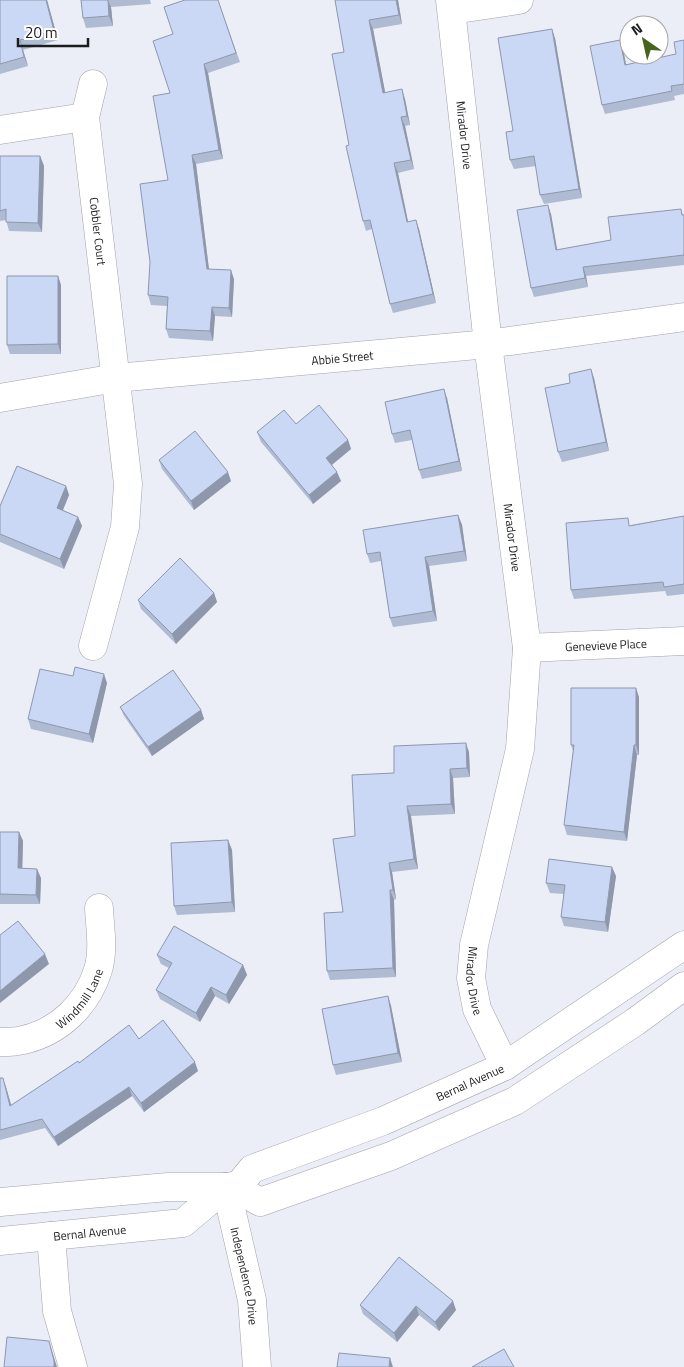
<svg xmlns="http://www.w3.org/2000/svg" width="684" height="1367" viewBox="0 0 684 1367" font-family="'Titillium Web',sans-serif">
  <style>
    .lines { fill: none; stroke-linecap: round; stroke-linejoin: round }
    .minor-casing { stroke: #a0a3aa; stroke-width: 29 }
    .major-casing { stroke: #a0a3aa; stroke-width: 29 }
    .minor { stroke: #fff; stroke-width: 28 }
    .major { stroke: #fff; stroke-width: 28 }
    .wall { fill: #afbad3 }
    .shaded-wall { fill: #8e97ac }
    .building { fill: #cbd8f5; stroke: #8e97ac }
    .labels { text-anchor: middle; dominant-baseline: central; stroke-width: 4.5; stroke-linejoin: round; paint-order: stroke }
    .street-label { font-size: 12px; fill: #1b1c1e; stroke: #fff }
  </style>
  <rect width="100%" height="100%" fill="#ebeef6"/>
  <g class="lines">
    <g class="minor-casing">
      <g id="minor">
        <path id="s1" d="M450,0l38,344 39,304 -7,101 -46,196 -3,33 6,31 28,57"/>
        <path d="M452,10l67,-10"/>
        <path id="s2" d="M93,84l-8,33 43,367 -3,43 -32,119"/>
        <path d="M0,130l85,-13"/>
        <path id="s3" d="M0,398l116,-20 372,-34 196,-27"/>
        <path id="s4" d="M527,648l157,-7"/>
        <path id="s5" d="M0,1042c8,0 16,0 23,-2 36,-8 64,-35 75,-70 6,-20 2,-42 1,-62"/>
        <path id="s6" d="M226,1187l26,113 5,67"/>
        <path d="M51,1236l6,75 16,56"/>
      </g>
    </g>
    <g class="major-casing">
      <g id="major">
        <path d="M239,1185l9,10 12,7 131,-46 124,-55 120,-79 49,-36"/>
        <path id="s7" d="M0,1202l168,-15h58l13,-2 13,-16 131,-48 122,-55 179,-121"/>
        <path id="s8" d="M0,1241l183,-18 43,-36"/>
      </g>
    </g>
    <use href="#minor" class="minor"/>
    <use href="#major" class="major"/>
  </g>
  <path class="wall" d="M0,0h47l11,40 -35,10 5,16 -28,8z
    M81,0h69l1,4 -40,3 2,19 -27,2 -3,-10z
    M218,0l22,62 -32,11 15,86 -27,5 13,105 25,10 -2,38 -17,-1 -2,25 -44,-3 -3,-9 1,-23 -16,-1 -3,-10 20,-115 5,-146z
    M335,0h63l4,24 -29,5 12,63 20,7 5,26 -5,1 9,43 -16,4 10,49 11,7 17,74 -43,10 -3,-9 -18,-75 -6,2 -3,-10 -14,-76 -5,-93z
    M555,38l27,160 -38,6 -4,-9 -4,-29 -22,3 -4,-9 3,-29z
    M684,40v54l-10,2 1,4 -70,14 -3,-9 21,-56 3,16 50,-11z
    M0,156h40l4,10 -2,66 -33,-1 -3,-11 -6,1z
    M681,209l2,6h1v50l-98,11 2,11 -54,10 -3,-9 20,-74 6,36 54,-10z
    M58,276l3,9v69h-51l-3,-9z
    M594,378l15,73 -47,11 -4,-10z
    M447,398l15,73 -40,8 -3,-9 -7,-30 -17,3 -3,-9z
    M296,424l52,16 3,9 -19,16 9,16 -28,23 -52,-62 -4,-10z
    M159,460l72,21 -37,29 -32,-41z
    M66,486l3,9 -6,15 15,7 4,9 -18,43 -64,-27v-36z
    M458,515l4,10 5,36 -38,5 8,55 -44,6 -3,-9 -9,-57 -11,2 -3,-9z
    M684,516v78l-17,2 -2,-5 -91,8 -3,-9 60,-65z
    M214,593l3,9 -41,42 -35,-35 -3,-9z
    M107,683l-14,60 -62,-14 -3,-10z
    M639,697v58h-2l-10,86 -60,-6 -3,-10 9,-74 -2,-6z
    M120,707l81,3 3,9 -52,37 -28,-40z
    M469,752l1,25 -17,1 2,36 -44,2 7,53 -26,3 4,27 -2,1 2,77 -66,3 -3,-9 16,-59 51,-139z
    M0,832h19l4,9 -1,28 19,9 -1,26h-40z
    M228,840l4,10 3,62 -58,3 -3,-9z
    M616,876l-8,56 -44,-6 -3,-9 3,-23 -14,-1 -4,-10z
    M157,955l86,10 4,10 -18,29 -14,-8 -15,26 -40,-23 -4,-9 13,-22 -8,-4z
    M388,996l3,10 11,56 -66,13 -3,-10z
    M139,1039l59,32 -54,41 -12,-16 -74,50 -13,-18 -45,12v-62l6,9 5,18 68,-42z
    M399,1257l57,53 -17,21 -20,-16 -22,27 -34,-28 -3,-9z"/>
  <path class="shaded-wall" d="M46,0h1l11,40 -4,-9z
    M108,0l3,7 2,19 -4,-10z
    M396,0h2l4,24 -3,-9z
    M369,20l4,9 14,73 -4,-9z
    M552,29l3,9 27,160 -3,-9z
    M20,40l3,10 5,16 -4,-9z
    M620,40l3,9 5,25 -3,-9z
    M204,64l4,9 15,86 -4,-9z
    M402,89l3,10 5,26 -3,-9z
    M401,117l4,9 9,43 -3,-9z
    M192,155l4,9 14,114 -3,-9z
    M40,156l4,10 -2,66 -4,-9z
    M394,163l4,10 12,58 -3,-9z
    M548,205l3,9 8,46 -3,-10z
    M416,220l3,9 17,74 -3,-9z
    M583,267l3,9 2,11 -3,-9z
    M231,270l3,9 -2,38 -3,-9z
    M58,276l3,9v69l-3,-10z
    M212,307l3,9 -2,25 -3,-10z
    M591,369l3,9 15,73 -3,-9z
    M444,389l3,9 15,73 -3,-10z
    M348,440l3,9 -22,18 -3,-9z
    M228,472l3,9 -37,29 -3,-9z
    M337,472l4,9 -28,23 -4,-9z
    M66,486l3,9 -9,22 -3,-9z
    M458,515l4,10 5,36 -3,-10z
    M78,517l4,9 -18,43 -4,-10z
    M425,557l4,9 8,55 -4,-10z
    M214,593l3,9 -41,42 -4,-10z
    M104,674l3,9 -14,60 -4,-9z
    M636,688l3,9v58l-3,-10z
    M201,710l3,9 -52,37 -4,-9z
    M466,743l3,9 1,25 -3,-9z
    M634,745l3,10 -10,86 -3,-9z
    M450,769l3,9 2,36 -4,-10z
    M407,806l4,10 7,53 -4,-10z
    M19,832l4,9 -1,37 -4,-10z
    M228,840l4,10 3,62 -3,-10z
    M389,863l3,9 4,27 -3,-9z
    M612,867l4,9 -8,56 -3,-10z
    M37,869l4,9 -1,26 -4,-9z
    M390,890l4,10 2,77 -3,-9z
    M45,954l4,10 -49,39v-12z
    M243,965l4,10 -18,29 -3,-9z
    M211,987l4,9 -15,26 -4,-9z
    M388,996l3,10 11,56 -4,-9z
    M195,1062l3,9 -54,41 -3,-9z
    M3,1078l3,9 8,28 -4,-9z
    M129,1087l3,9 -74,50 -4,-9z
    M453,1301l3,9 -17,21 -4,-9z
    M416,1306l3,9 -22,27 -3,-9z
    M49,1341l3,10 5,16h-3z
    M390,1358l3,9h-4z"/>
  <path class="building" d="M0,0h46l8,31 -34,9 4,17 -24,7z
    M81,0h27l1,16 -26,2z
    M185,0h33l18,53 -32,11 15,86 -27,5 15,114 24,1 -2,38 -17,-1 -2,24 -44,-2 2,-32 -20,-2 2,-33 -10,-78 28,-4 -15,-84 17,-3 -17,-52 20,-7 -9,-27z
    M335,0h61l3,15 -30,5 14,73 19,-4 5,27 -6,1 10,43 -17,3 13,59 9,-2 17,74 -43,10 -20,-84 -7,1 -17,-75 3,-1 -17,-91 12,-2z
    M552,29l27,160 -39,6 -6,-39 -24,4 -4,-28 7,-1 -15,-93z
    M620,40l5,25 51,-11 -2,-12 10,-2v44l-13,2 1,5 -70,14 -12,-59z
    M0,156h40l-2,67 -32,-1v-13l-6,2z
    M548,205l8,45 55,-10 -3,-23 73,-8 1,6h2v40l-101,12 2,11 -54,10 -14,-78z
    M7,276h51v68l-51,1z
    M591,369l15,73 -48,10 -13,-64 25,-5 -1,-9z
    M444,389l15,72 -40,9 -9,-40 -18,4 -7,-32z
    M319,405l29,35 -22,18 11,14 -28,23 -52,-63 27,-22 12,14z
    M195,431l33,41 -37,29 -32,-41z
    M17,466l49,20 -9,22 21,9 -18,42 -60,-25v-28z
    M458,515l6,36 -39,6 8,54 -43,7 -10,-66 -13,2 -4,-24z
    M684,516v68l-20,3 -1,-5 -92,8 -5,-67 62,-5 1,8z
    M180,558l34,35 -42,41 -34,-34z
    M75,667l29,7 -15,60 -61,-15 12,-50 33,7z
    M173,670l28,40 -53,37 -28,-40z
    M571,688h65v57h-2l-10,87 -60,-7 10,-80h-3z
    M466,743l1,25 -17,1 1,35 -44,2 7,53 -25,4 4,27h-3l3,78 -66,3 -3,-58 19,-1 -10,-73 22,-3 -3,-61 42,-2v-27z
    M0,832h19l-1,36 19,1 -1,26 -36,-1z
    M228,840l4,62 -58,4 -3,-63z
    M549,859l63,8 -7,55 -44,-5 4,-32 -19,-2z
    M18,921l27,33 -45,37v-56z
    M174,926l69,39 -17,30 -15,-8 -15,26 -40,-23 16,-27 -15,-8z
    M388,996l10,57 -65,12 -11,-56z
    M163,1020l32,42 -54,41 -12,-16 -75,50 -12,-18 -42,11v-52h3l7,28 68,-45 1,2 50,-38 10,14z
    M399,1257l54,44 -18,21 -19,-16 -22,27 -34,-28z
    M7,1337l42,4 5,20v6h-50z
    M504,1349l10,18h-42z
    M339,1353l51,5 -1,9h-52z"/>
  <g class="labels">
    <g class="street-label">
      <text stroke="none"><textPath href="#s1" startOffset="136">Mirador Drive</textPath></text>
      <text stroke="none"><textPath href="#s2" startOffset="149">Cobbler Court</textPath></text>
      <text stroke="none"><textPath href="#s3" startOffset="345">Abbie Street</textPath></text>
      <text stroke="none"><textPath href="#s1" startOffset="541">Mirador Drive</textPath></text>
      <text stroke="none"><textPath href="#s4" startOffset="79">Genevieve Place</textPath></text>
      <text stroke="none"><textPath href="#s1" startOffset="991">Mirador Drive</textPath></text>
      <text stroke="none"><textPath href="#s5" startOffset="96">Windmill Lane</textPath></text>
      <text stroke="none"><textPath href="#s7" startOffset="495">Bernal Avenue</textPath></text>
      <text stroke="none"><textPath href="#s8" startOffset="90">Bernal Avenue</textPath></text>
      <text stroke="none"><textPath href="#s6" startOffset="91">Independence Drive</textPath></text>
    </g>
  </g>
  <g transform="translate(644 40) rotate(326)"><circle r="24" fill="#ffffff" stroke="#a4a4a5"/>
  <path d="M0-4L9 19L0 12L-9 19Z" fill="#44651b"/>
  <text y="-8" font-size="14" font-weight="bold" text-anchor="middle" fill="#1b1c1e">N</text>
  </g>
  <path d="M18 38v8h70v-8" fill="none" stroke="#1b1c1e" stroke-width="2.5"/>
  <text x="25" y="38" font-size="15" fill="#1b1c1e" stroke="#ffffff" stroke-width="4" paint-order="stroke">20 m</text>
</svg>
